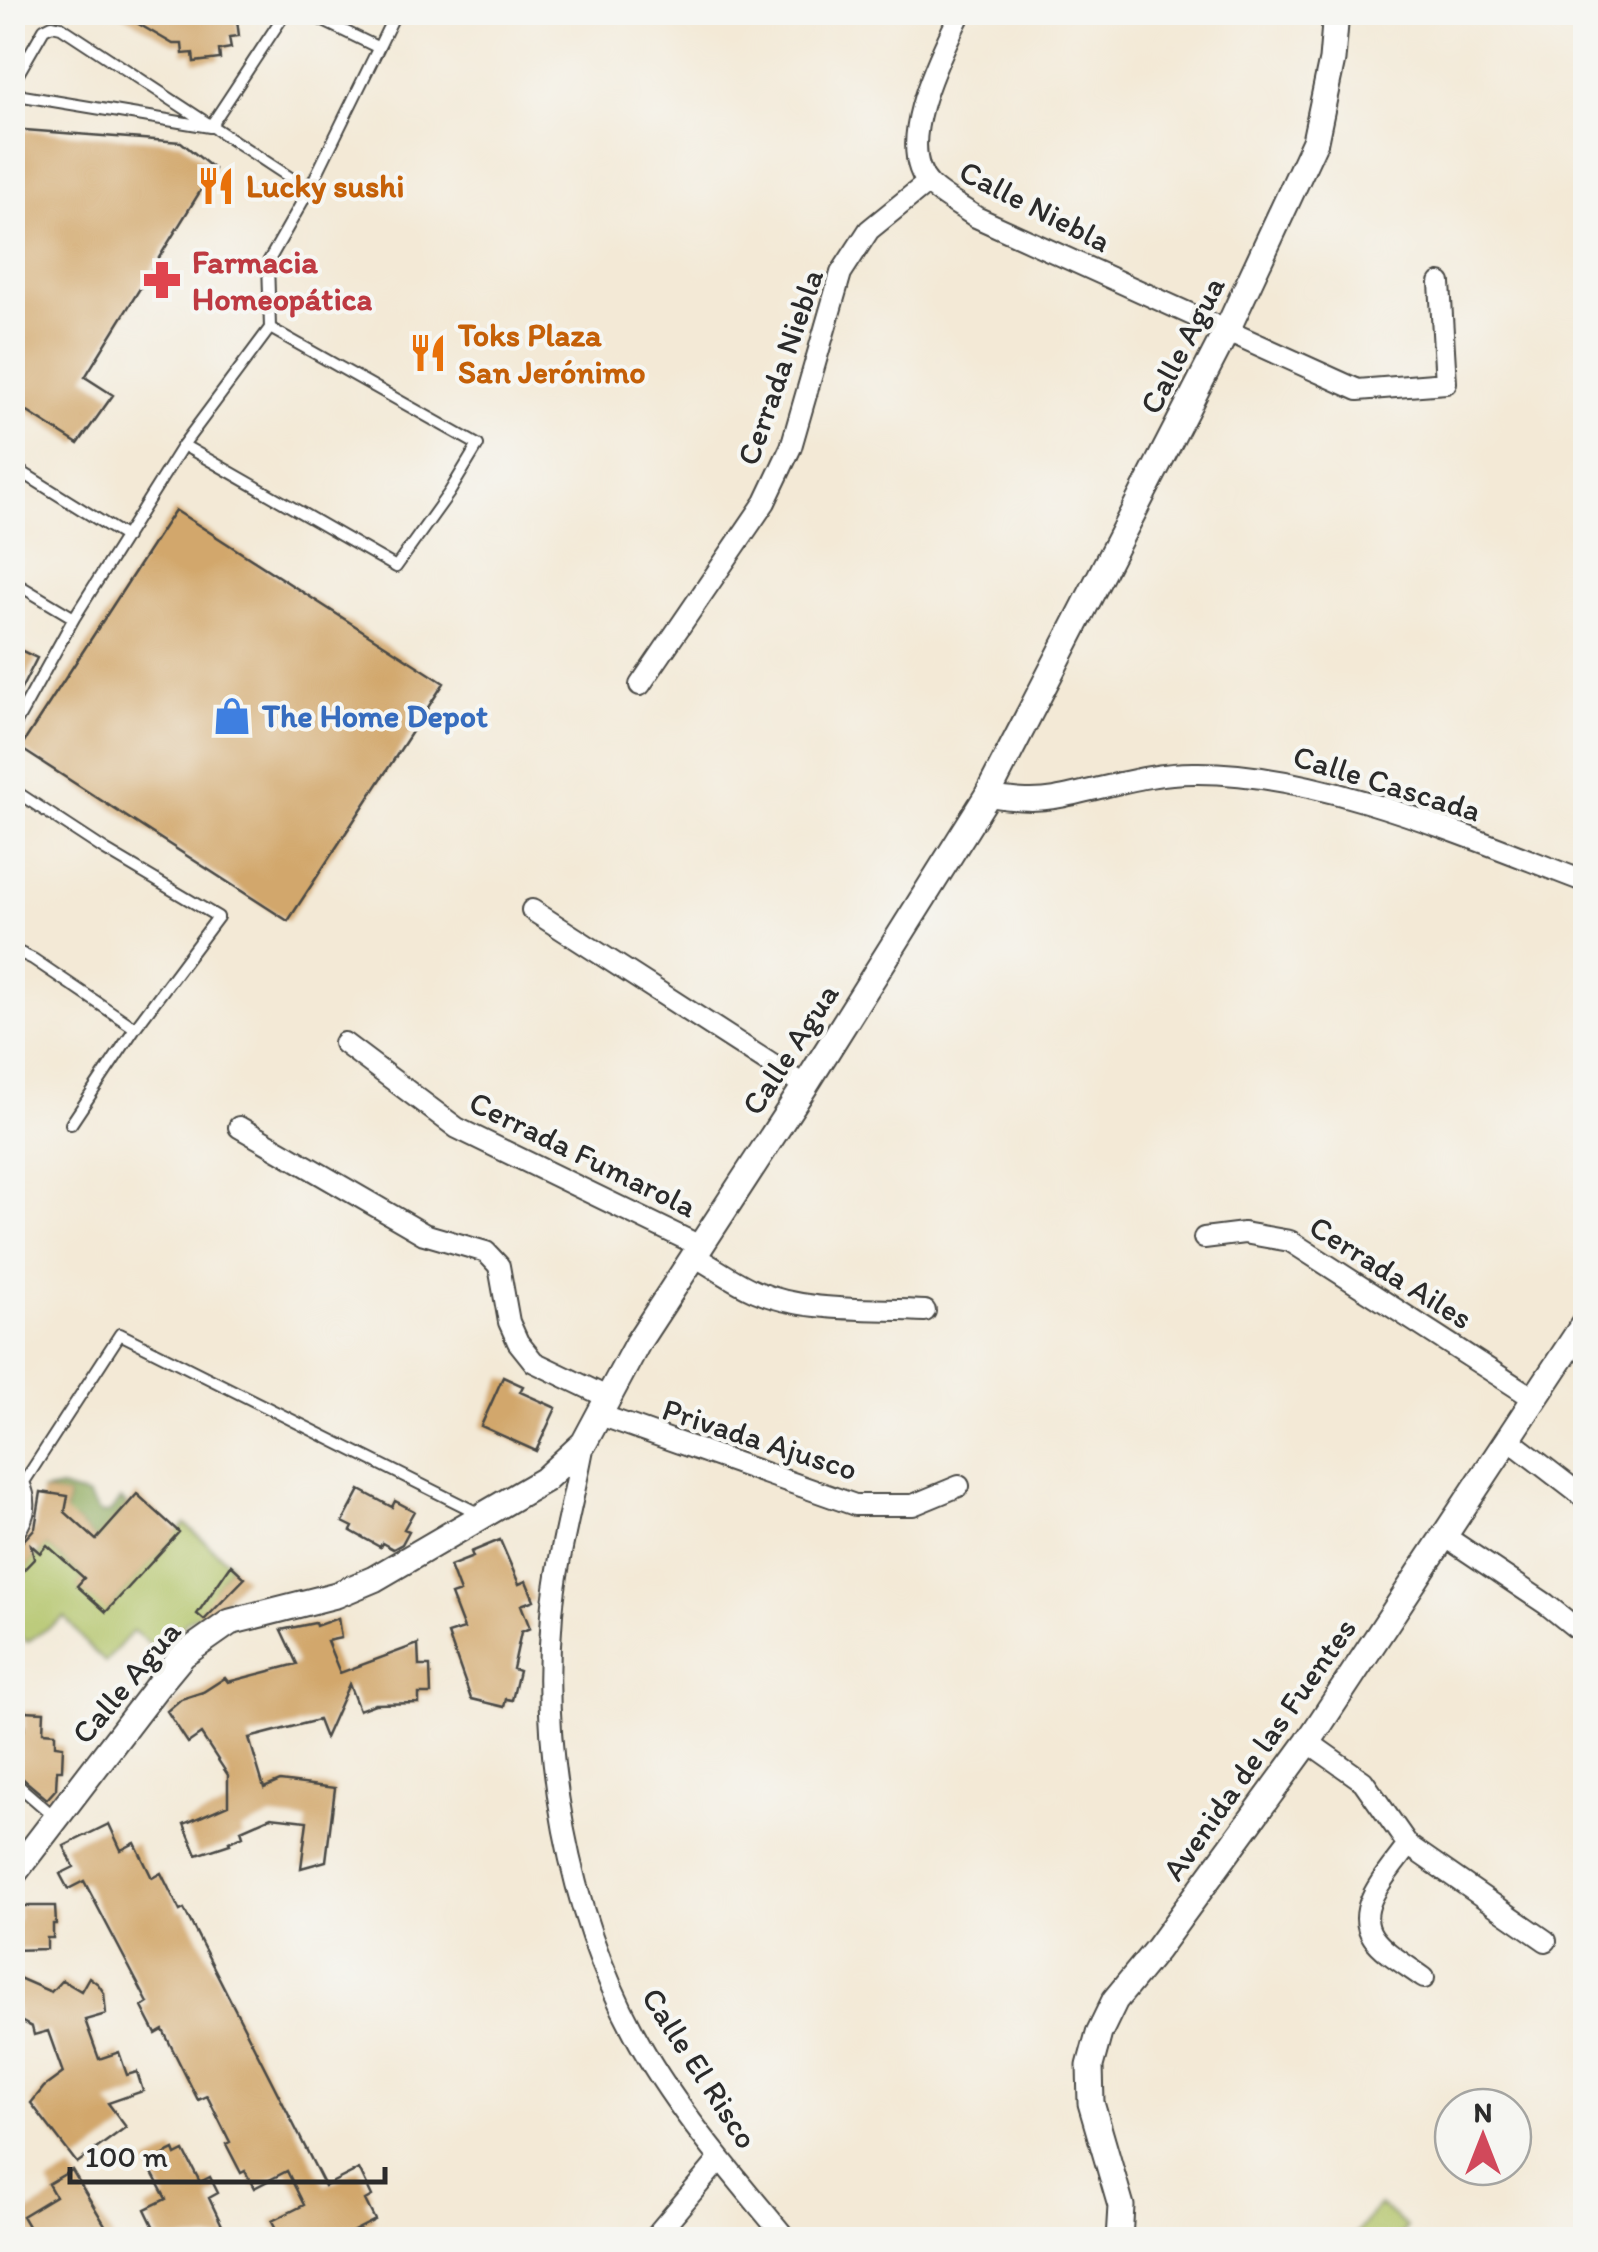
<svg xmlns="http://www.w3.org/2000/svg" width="1598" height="2252" viewBox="0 0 1598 2252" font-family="Itim,sans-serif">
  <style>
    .green { fill: #b0c265; stroke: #6e7648; stroke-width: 2.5 }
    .forest { fill: #8ca85a; stroke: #5c6a42; stroke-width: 2.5 }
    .building { fill: #d2a76c }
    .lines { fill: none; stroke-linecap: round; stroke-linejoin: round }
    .service-casing { stroke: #494845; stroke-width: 14 }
    .minor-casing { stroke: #494845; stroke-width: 24 }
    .tertiary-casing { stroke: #494845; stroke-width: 29 }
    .service { stroke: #fff; stroke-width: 10 }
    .minor { stroke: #fff; stroke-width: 20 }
    .tertiary { stroke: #fff; stroke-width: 25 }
    .labels { text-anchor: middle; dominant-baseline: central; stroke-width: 8; stroke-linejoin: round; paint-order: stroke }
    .food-label { font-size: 32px; font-weight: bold; fill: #c56008; stroke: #f6f6f2; text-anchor: start }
    .street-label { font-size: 32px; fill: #2b2b2b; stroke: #f6f6f2 }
    .health-label { font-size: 32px; font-weight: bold; fill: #be3a42; stroke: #f6f6f2; text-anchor: start }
    .shop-label { font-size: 32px; font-weight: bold; fill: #366cbe; stroke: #f6f6f2; text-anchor: start }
  </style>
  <rect width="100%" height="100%" fill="#f6f6f2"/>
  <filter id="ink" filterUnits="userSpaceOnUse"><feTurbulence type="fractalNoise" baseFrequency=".01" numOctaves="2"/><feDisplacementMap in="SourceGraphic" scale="20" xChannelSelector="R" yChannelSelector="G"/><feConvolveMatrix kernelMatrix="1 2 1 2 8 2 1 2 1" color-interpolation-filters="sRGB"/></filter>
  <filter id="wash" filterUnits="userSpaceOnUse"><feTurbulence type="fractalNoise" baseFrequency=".0048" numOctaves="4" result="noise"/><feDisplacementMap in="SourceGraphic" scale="40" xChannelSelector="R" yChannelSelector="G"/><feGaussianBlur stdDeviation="2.25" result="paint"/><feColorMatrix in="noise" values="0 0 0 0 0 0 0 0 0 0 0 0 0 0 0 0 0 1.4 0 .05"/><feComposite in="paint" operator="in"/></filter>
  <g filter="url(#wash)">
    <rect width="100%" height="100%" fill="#f3e9d6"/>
    <path class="green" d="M185,1524l46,41 -16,24 11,9 -38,22 -28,31 -27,-20 -28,31 -18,-17 -22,-28 -38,25 -14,-11 -1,-49 35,-37 37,33 -6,8 29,25z
      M1379,2205l28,22 -10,12h-45z"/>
    <path class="forest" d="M61,1488l26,8 14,18 8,-1 12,-14 6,6 -12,14 -7,32 -33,-30 -13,14 6,-39 -27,-4z"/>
    <g id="blocks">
      <path class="building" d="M118,12h118l3,24 -10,1 2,11 -12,2 1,9 -26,3 -1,-9 -10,1 -1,-10h-9z
        M12,129l169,13 33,27 -129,208 28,18 -35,49 -66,-42z
        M175,510l269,173 -156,238 -268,-173z
        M12,646l25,12 -25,49z
        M503,1377l20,9 -3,6 36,16 -20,43 -55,-25z
        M360,1490l32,17 3,-6 19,10 -10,18 5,2 -7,13 -9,5 -11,-6 -2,4 -29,-16 2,-4 -10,-5z
        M41,1492l27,4 -3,16 31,28 41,-46 42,38 -73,80 -29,-26 7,-8 -37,-33 -7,8 -9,-8 3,14 -22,23v-29l23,-25z
        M500,1540l19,44 7,-3 8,19 -13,5 9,23 -9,4 -8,37 6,2 -7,29 -6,-1 -2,8 -33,-8 -23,-65 16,-5 -13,-34 9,-3 -10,-26 23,-9 -2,-5z
        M231,1565l14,13 -41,42 -7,-6z
        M338,1618l3,20 -14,3 13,32 78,-29 1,22h11l1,28h-12v9l-44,1 -16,6 -10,-26 -24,54 -7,-18 -69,18 15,50 16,-7 55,7 -9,73 -25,7 6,-47 -36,-4 -30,13 2,6 -14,6 1,2 -33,11 -13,-31 44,-19v-30l-27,-41 -13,9 -21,-32 14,-12 22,-7 22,-14 3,4 69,-18 -16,-34 34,-7 1,3z
        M24,1711l20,1 -1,20 12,1v12l8,1 -1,24h-5l-1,19 -9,10 -32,-27 2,-42h7z
        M109,1824l12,26 14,-7 17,35 9,-5 19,38 4,-2 141,277 34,-17 13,27 -7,4 10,20 -39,20h-54l-10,-19 32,-16 -17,-34 -33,17 -9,-17 -4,2 -15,-29 4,-2 -23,-46 -9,4 -35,-70 -7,4 -14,-27 6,-4 -64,-122 -16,8 -8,-15 14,-7 -10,-21z
        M18,1906h37l1,18h-3v14h-6v11l-35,1v-28h6z
        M12,1975l39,17 11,-12 19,11 8,-14 9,7 6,9 2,21 -21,6 14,39 20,-7 8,23 10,-3 6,19 -35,12 18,24 -49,36 -46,-60 13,-16 19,-14 -15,-42 -14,4 -2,-8 -17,-9 2,-4 -5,-17z
        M174,2150l2,5 8,-4 16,31 10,-5 8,16 -9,5 20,42h-69l-15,-31 21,-10 -19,-36z
        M72,2170l42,70h-78l-14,-24 33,-20 -7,-12z"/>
    </g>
  </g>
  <g filter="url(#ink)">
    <use href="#blocks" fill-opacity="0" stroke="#494845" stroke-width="2.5"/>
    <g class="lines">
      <g class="service-casing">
        <path id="service" d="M305,12l72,35
          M210,127l-187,-31 -6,-5 -3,-10 30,-52 8,-4 9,2 248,163
          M210,127l76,-115
          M183,445l213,122 53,-74 29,-48 -208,-117
          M12,466l114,71
          M12,581l62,37
          M12,730l62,-112 109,-173 87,-117 -2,-66 41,-72 87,-178
          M12,789l93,61 113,67 -83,111 -102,-69 -21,-10
          M12,811l8,-17
          M71,1124l64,-96
          M12,1197v1
          M12,1543c16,-21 23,-36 12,-61l96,-148 360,180
          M12,1780l44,38"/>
      </g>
      <g class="minor-casing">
        <path id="minor" d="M961,12c-19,40 -69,134 -31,173 12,12 32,22 46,32l382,173 88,-7 -6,-100
          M640,685l125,-183 26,-55 50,-174 28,-43 58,-47
          M987,796c22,3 46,6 68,2 48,-9 93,-26 143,-25 125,0 271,65 388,109
          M532,910l273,176
          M344,1043l113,85 243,118
          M239,1127l185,107 62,18 13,14 10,56 9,20 16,20 75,36
          M1204,1238l40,-5 46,8 245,158
          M694,1256c20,11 40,26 61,35 50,22 116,17 170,20
          M600,1415l255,90h58l46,-19
          M1508,1439l78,60
          M584,1443c-10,56 -27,114 -32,171 -12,139 16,296 82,419 40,75 99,141 153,207
          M1443,1535l103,69 40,32
          M1308,1742l55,39 45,64 138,96
          M1408,1845c-16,24 -56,62 -35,92 11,16 35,29 51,41
          M652,2240l68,-81"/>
      </g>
      <g class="tertiary-casing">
        <path id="tertiary" d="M12,1876l147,-192 24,-29 47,-33 106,-27 38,-16 170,-99 40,-37 54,-101 167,-256 182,-290 240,-466 88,-189 17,-81 4,-48
          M1119,2240l2,-34 -30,-103 -1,-37 9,-33 16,-33 42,-51 151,-207 278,-421"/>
      </g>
      <use href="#service" class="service"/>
      <use href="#minor" class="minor"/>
      <use href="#tertiary" class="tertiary"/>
    </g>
  </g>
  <defs>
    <g id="restaurant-bare" transform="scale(3)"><path d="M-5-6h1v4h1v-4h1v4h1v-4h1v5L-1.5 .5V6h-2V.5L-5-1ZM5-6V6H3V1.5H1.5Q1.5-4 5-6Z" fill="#e8710a" stroke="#f6f6f2" stroke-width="2.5" paint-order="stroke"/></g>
    <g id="pharmacy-bare" transform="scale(3)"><path d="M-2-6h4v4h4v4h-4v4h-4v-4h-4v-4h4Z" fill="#e0444e" stroke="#f6f6f2" stroke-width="2.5" paint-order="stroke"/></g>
    <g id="shop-bare" transform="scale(3)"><path d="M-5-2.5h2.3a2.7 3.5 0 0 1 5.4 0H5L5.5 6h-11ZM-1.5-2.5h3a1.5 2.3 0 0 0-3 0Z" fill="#3f7fe0" stroke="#f6f6f2" stroke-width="2.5" paint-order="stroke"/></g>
  </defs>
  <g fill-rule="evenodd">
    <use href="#restaurant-bare" x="216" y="186"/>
    <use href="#pharmacy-bare" x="162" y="280"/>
    <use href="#restaurant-bare" x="428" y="353"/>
    <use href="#shop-bare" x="232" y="716"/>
  </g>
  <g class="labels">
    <g class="food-label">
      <text x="246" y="186">Lucky sushi</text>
      <text x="458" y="335">Toks Plaza<tspan x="458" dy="37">San Jerónimo</tspan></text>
    </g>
    <g class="street-label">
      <text transform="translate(1035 206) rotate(27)">Calle Niebla</text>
      <text transform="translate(1182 345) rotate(-63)">Calle Agua</text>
      <text transform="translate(780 367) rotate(-71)">Cerrada Niebla</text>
      <text transform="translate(1387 783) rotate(17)">Calle Cascada</text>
      <text transform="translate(790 1049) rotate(-57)">Calle Agua</text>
      <text transform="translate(583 1154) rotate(26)">Cerrada Fumarola</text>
      <text transform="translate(1391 1272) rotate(32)">Cerrada Ailes</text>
      <text transform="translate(760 1439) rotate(18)">Privada Ajusco</text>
      <text transform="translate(126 1682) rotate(-50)">Calle Agua</text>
      <text transform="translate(1259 1749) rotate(-55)">Avenida de las Fuentes</text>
      <text transform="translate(700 2068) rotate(57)">Calle El Risco</text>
    </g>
    <g class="health-label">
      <text x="192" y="262">Farmacia<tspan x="192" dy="37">Homeopática</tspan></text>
    </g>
    <g class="shop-label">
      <text x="262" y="716">The Home Depot</text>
    </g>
  </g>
  <rect width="1598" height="2252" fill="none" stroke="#f6f6f2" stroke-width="50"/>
  <g transform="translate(1483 2137)"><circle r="48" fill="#f6f6f2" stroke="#a5a5a2" stroke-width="2.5"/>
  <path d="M0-8L18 38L0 25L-18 38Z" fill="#d1495b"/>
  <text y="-15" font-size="28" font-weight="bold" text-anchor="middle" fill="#2b2b2b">N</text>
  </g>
  <path d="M70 2167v15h315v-15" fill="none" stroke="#2b2b2b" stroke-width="5"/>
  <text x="85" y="2167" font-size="30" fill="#2b2b2b" stroke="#f6f6f2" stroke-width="8" paint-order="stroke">100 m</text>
</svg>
